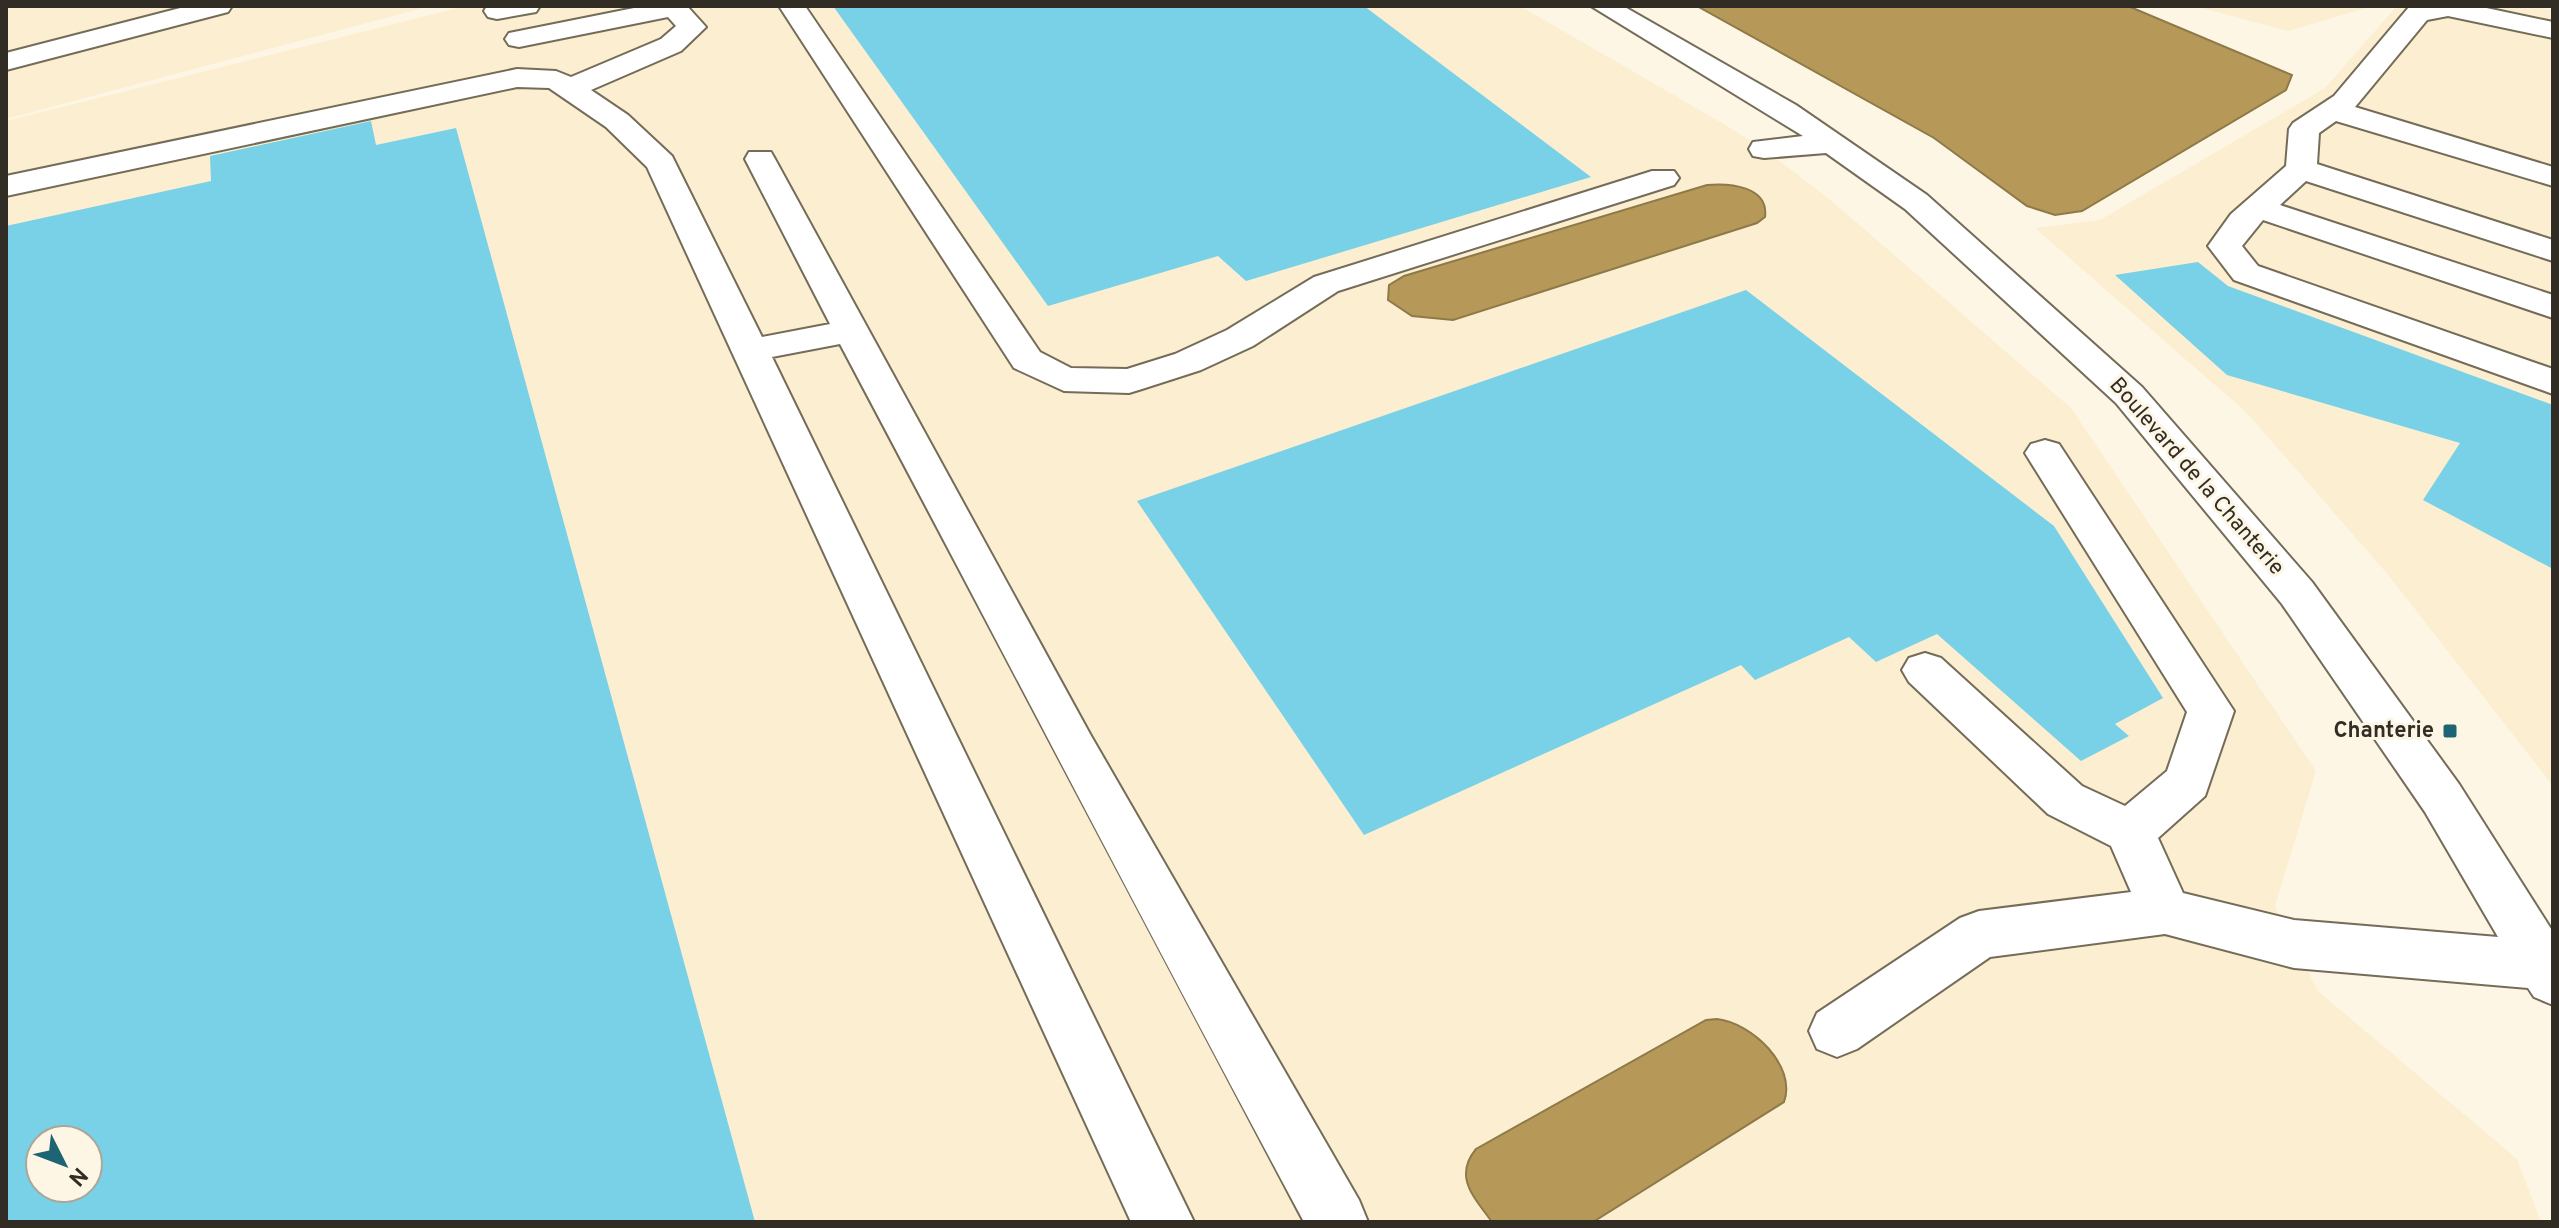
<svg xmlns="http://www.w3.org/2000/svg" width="2559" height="1228" viewBox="0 0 2559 1228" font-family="Overpass,sans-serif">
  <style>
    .built { fill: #fceed1; fill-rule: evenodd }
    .water { fill: #b69958; stroke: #8e7949; stroke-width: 2 }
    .building { fill: #78d1e7; fill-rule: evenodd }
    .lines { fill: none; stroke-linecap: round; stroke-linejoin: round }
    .minor-casing { stroke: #746c58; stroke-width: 4 }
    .minor { fill: #fff; fill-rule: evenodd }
    .poi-dot { fill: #1d6474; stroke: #fef6e5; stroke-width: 3 }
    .labels { text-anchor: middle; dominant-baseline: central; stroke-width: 6; stroke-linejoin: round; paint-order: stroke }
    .street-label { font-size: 22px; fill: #312d25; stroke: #fef6e5 }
    .poi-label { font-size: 22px; font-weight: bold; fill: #312d25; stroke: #fef6e5; text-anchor: end }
  </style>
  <rect width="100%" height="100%" fill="#fef6e5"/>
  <path class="built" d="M6,6h425l-425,113z
    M466,6h1054l202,117 42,26 69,53 238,206 245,363 -41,135 43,85 199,168 24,63h-2535v-1101zM40,1140h48v48h-48z
    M2194,6h179l-85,25z
    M2405,6h131l17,4v776l-164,-210 -142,-163 -212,-185 65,-8 225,-132 70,-80z"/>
  <path class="water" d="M1697,6h431l164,69 -6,15 -204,121 -27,4 -28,-9 -93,-68z
    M1707,185c22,-2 62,1 58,32l-8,6 -304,97 -41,-4 -24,-16 1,-15 15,-9z
    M1717,1019c35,4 80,47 67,83l-191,120h-101c-18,-25 -39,-45 -16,-73l230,-129z"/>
  <path class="building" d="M833,6h531l227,171 -345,104 -28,-25 -170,50z
    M371,121l5,24 80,-17 299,1094h-749v-996l205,-45 -1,-25zM40,1140h48v48h-48z
    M2198,262l30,24 325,119v164l-130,-69 37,-57 -233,-68 -112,-100z
    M1746,290l308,236 109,172 -48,26 14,12 -48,25 -144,-127 -61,28 -27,-25 -94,43 -14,-15 -377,170 -227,-334z"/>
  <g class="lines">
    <g class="minor-casing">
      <path id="minor" d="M188,6h44l-4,6 -222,58v-17z
        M487,6h53l-4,6 -39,7 -9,-2 -4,-6z
        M644,6h43l19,21 -25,24 -90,39 37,25 44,41 90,181 68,-13 -85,-165 4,-7h22l4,7 315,575 269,466 9,22h-64c-157,-292 -309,-586 -464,-878l-68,13 422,865h-63l-484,-1055 -41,-40 -57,-39 -32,-1 -511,109v-20l511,-107 39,2 15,6 90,-38 15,-13 -8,-9 -149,30 -10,-2 -4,-6 4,-6z
        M779,6h26l235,346 31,16 56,1 48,-15 52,-24 87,-53 338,-106h22l5,7 -5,7 -336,106 -85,55 -52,24 -59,19 -13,4 -65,-2 -50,-23z
        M1591,6h32l173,99 131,90 215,192 170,195 147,202 94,148v73l-19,-8 -6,-9 -234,-20 -129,-34 -175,23 -133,92 -20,8 -20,-8 -8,-18 8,-18 143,-95 19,-7 152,-19 -20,-46 -63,-32 -139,-132 -7,-12 7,-12 16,-5 16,5 141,128 43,20 42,-35 20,-59 -162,-259 6,-9 14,-4 14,4 175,267 -29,85 -47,42 25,55 111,27 204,17 -73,-125 -143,-208 -166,-201 -211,-194 -79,-56 -62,5 -11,-2 -4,-7 4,-7 50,-6z
        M2477,6l76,16v16l-105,-22 -21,4 -72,87 198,60v19l-217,-65 -17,12 -2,31 236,76v21l-247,-80 -26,24 273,90v23l-290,-98 -21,26 16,20 295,103v25l-319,-114 -26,-34 23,-32 55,-48 3,-37 4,-6 41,-27 75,-89z"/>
    </g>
    <use href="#minor" class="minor"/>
  </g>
  <rect class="poi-dot" x="2442" y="723" width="16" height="16" rx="4"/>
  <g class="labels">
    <g class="street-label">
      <text transform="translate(2196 477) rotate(49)">Boulevard de la Chanterie</text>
    </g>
    <g class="poi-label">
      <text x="2434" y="731">Chanterie</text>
    </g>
  </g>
  <rect width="2559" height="1228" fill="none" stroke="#312d25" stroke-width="16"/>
  <g transform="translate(64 1164) rotate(132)"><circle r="38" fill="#fef6e5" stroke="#aca698" stroke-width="2"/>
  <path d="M0-6L14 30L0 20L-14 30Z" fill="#1d6474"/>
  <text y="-12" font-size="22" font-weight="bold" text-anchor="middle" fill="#312d25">N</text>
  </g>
</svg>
